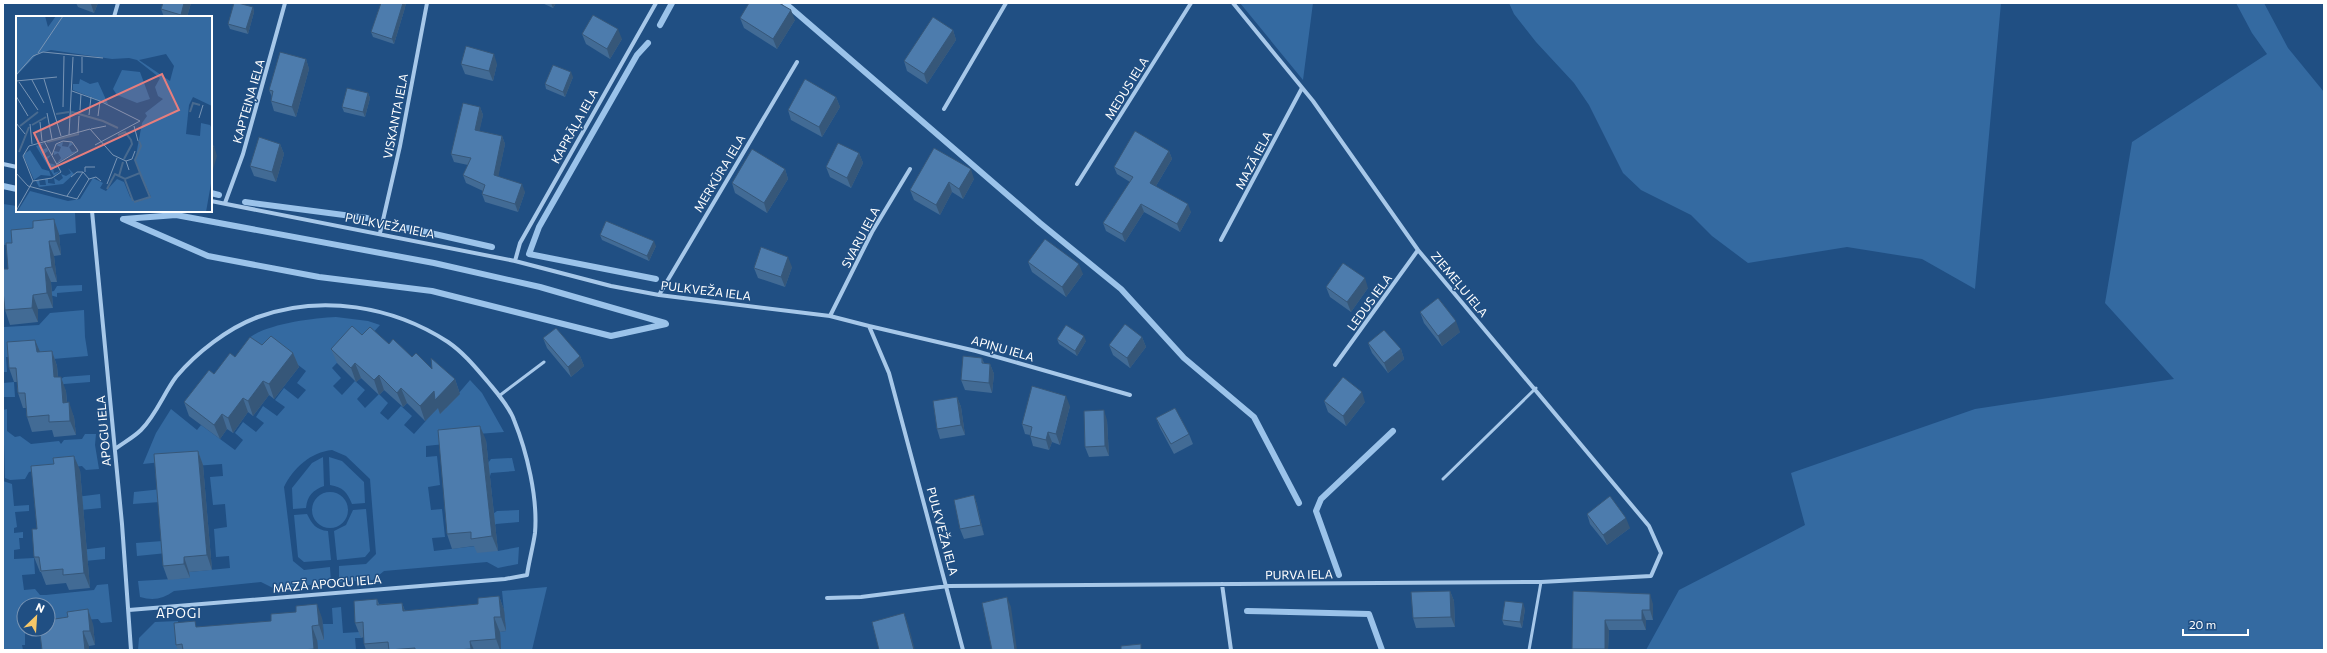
<svg xmlns="http://www.w3.org/2000/svg" width="2327" height="653" viewBox="0 0 2327 653" font-family="Commissioner,sans-serif">
  <style>
    .green { fill: #346aa1 }
    .lines { fill: none; stroke-linecap: round; stroke-linejoin: round }
    .stream { stroke: #9bc3ea; stroke-width: 6 }
    .service { stroke: #a7c8e9; stroke-width: 3 }
    .minor { stroke: #a7c8e9; stroke-width: 4 }
    .wall { fill: #426b95 }
    .shaded-wall { fill: #365779 }
    .building { fill: #4d7cad; stroke: #365779 }
    .labels { text-anchor: middle; dominant-baseline: central; stroke-width: 3; stroke-linejoin: round; paint-order: stroke }
    .street-label { font-size: 12px; fill: #fff; stroke: #204f83 }
    .neighbourhood-label { font-size: 13px; letter-spacing: 1px; fill: #fff; stroke: #204f83 }
    .inset-river { fill: none; stroke: #486a8f; stroke-width: 2 }
    .inset-road { fill: none; stroke: #7995b5; stroke-width: 1 }
    .view { fill: #e67e7e; fill-opacity: 0.15; stroke: #e67e7e; stroke-width: 2 }
    .inset-edge { fill: none; stroke: #fff; stroke-width: 2 }
  </style>
  <rect width="100%" height="100%" fill="#204f83"/>
  <path class="green" d="M1240,3h73l-10,77z
    M1509,3h492l-26,286 -53,-30 -75,-12 -99,16 -36,-27 -21,-21 -50,-25 -18,-17 -34,-68 -15,-22 -38,-41 -22,-28z
    M2236,3h28l24,45 36,44v558h-678l33,-60 126,-65 -14,-52 184,-64 199,-30 -69,-76 27,-161 135,-88 -15,-21z
    M3,204l14,2v5l58,2 1,20c-25,1 -48,11 -73,12z
    M82,285v6l-25,2v4l-15,-4 12,-2 3,-5z
    M84,310l1,27 3,19 -35,3 -47,-2 1,15h-4v-53l1,8 35,-2 11,-12z
    M336,317l32,4 12,4 -18,20 -4,-4 -26,27 9,10 -8,8 9,9 13,-14 10,9 -8,9 8,9 14,-14 9,9 -8,10 8,7 13,-14 11,10 -8,9 10,9 27,-30 5,4 24,-28 12,13 22,39 -40,3v7l-38,4v11l11,-1 3,29 -12,2 3,23 11,-1 3,28 -13,1 2,13 42,-5 22,5 21,-4 -1,17 -20,4 -11,-6 -103,9 -11,9 -34,2v-16l27,-2 10,-10 -6,-75 -24,-23 -14,-6c-21,2 -39,18 -48,37l9,74 11,9 26,-3 1,16 -58,5 -12,-6 -87,9c-11,8 -21,10 -34,6l-2,-16 51,-3v-6l41,-4 -1,-12 -13,1 -2,-28 13,-2 -2,-23 -12,1 -3,-28 13,-1 -1,-12 -42,3v-7l-37,4 13,-31 15,-24 26,21 4,-5 34,25 8,-10 -8,-7 8,-11 13,10 8,-9 -8,-6 7,-11 14,10 8,-9 -10,-7 9,-12 14,11 8,-9 -9,-7 9,-12 -29,-22 -5,7 -23,-18c18,-14 63,-20 87,-21z
    M90,375v7l-26,2 -6,5v-8l6,-4z
    M14,382l1,15h-12v-14z
    M7,409v22l8,6 5,-1 11,8 28,-3 2,3 3,-4 18,-1 3,-5h11l-1,11 4,24 -13,1 -4,-4 -49,5 -4,1 -4,7 -15,1 -5,-2 -2,-68z
    M323,457l1,29c-11,4 -17,10 -18,22l-13,1 -1,-21 20,-25z
    M329,457l13,4 22,21 1,21 -13,1c-5,-12 -9,-17 -22,-19z
    M512,458l3,13 -24,2 -1,3 -11,1 -2,-12 11,-2 3,-4z
    M3,481l9,3 2,22 15,-1v6l-14,1 2,15 -3,1v5l9,-1v6h-4l1,11 -6,1v9l20,-1 1,16 -13,1 2,15 11,-1 5,6h6l48,-5 3,-5 11,-1 4,38 -11,1 -3,-4 -50,3v-17h-24v24h14l-13,1v15h-3l1,5h-20z
    M171,488l2,13 -40,3 1,-12z
    M312 510a18 18 0 1 1 36 0a18 18 0 1 1-36 0Z
    M100,494l1,14 -20,2 -5,-13z
    M366,509l4,42 -5,6 -28,3 -3,-29 12,-6 7,-15z
    M519,510v12l-23,2 -3,3v-13l4,-3z
    M307,514c5,10 9,16 21,17l3,29 -27,2 -6,-5 -4,-42z
    M176,540l1,12 -40,4 -1,-13z
    M105,547v12l-20,2 -4,-11z
    M547,587l-15,63h-31l-1,-18 6,-1 -4,-40z
    M341,607l2,26 17,-1 1,6h-6l1,12h-38l-1,-10 7,-1 -1,-15h10l-1,-16z
    M178,621l2,29h-42l1,-12 16,-16z"/>
  <g class="lines">
    <path class="stream" d="M785,3l255,220 81,66 63,69 70,59 45,86
      M660,25l12,-22
      M648,43l-11,12 -98,172 -10,27 127,25
      M3,186l14,3
      M211,193l8,2
      M245,202l122,16
      M123,219l85,37 111,21 113,14 179,45 55,-12
      M124,219l52,-4 258,48 106,24 125,36
      M408,228l84,19
      M1339,575l-23,-64 5,-12 72,-68
      M1247,611l122,3 13,36"/>
    <path class="service" d="M499,396l45,-34
      M1443,479l93,-91
      M1529,650l12,-68"/>
    <path class="minor" d="M114,17l4,-14
      M944,109l62,-106
      M3,164l14,3
      M1077,184l114,-181
      M211,201l304,60 96,25 48,9 171,21 39,10 20,47 74,277
      M225,203l18,-49 42,-151
      M92,211l30,313 9,126
      M380,233l20,-87 27,-143
      M1221,240l81,-152
      M515,261l5,-18 136,-240
      M659,295l138,-233
      M830,316l42,-84 38,-63
      M869,326l107,25 154,44
      M1335,365l83,-115
      M115,449c8,-6 19,-12 26,-19 15,-15 23,-37 35,-53 20,-24 52,-49 82,-60 63,-23 135,-11 190,25 16,11 28,26 40,40 9,11 21,24 26,38 13,32 24,78 21,113 -2,14 -6,28 -8,42l-22,4 -376,31
      M1222,584l9,66
      M827,598l34,-1 87,-11 593,-4 110,-6 10,-23 -12,-27 -231,-276 -105,-149 -80,-98"/>
  </g>
  <path class="wall" d="M76,3h22l-4,10 -16,-6z
    M163,3h28l-4,14h-23l-3,-8z
    M381,3h25l-2,8 -10,33 -21,-7 -2,-5z
    M542,3h14l-3,5z
    M253,7l1,5 -6,22 -18,-5 -2,-5z
    M740,18l55,2 -18,29 -33,-21z
    M953,30l3,10 -29,44 -20,-13 -3,-10z
    M582,34l40,5 -12,20 -24,-15z
    M306,59l3,10 -13,48 -22,-6 -3,-10 1,-4 -3,-7z
    M461,64h36l-4,17 -28,-7z
    M573,77l-8,20 -19,-8 -1,-5z
    M368,93l2,5 -5,19 -21,-5 -2,-5z
    M836,97l4,10 -18,30 -31,-17 -3,-10z
    M480,107l3,8 -4,16 23,5 3,8 -7,32 27,16 -7,20 -33,-10 -3,-8 1,-3 -17,-8 -3,-8 5,-10 -14,-3 -3,-8z
    M280,144l4,10 -8,28 -22,-6 -4,-10z
    M934,148l40,31 -11,20 -11,-7 -12,23 -26,-15 -4,-10z
    M1169,151l3,8 -16,27 35,26 -11,20 -36,-20 -19,30 -19,-11 -3,-8 27,-41 -13,-8 -3,-7z
    M859,153l4,10 -12,25 -21,-11 -4,-10z
    M785,169l3,10 -21,34 -32,-20 -3,-10z
    M59,234l2,21 -7,1 3,26h-6l2,26 -15,1v13l-28,3 -5,-15 3,-41 4,-26z
    M600,235l56,11 -7,15 -47,-21z
    M1028,262l55,12 -17,23 -34,-25z
    M792,267l-7,20 -27,-9 -4,-10z
    M1326,287l42,1 -17,24 -21,-15z
    M1420,312l40,20 -18,14 -18,-23z
    M362,335l50,22 20,12 23,10 5,15 -20,20 -2,-6 -13,13 -18,-18 -4,4 -19,-17 -5,5 -18,-17 -5,4 -19,-19 -6,-14z
    M1142,337l4,10 -16,21 -17,-13 -4,-10z
    M543,338l37,18 4,10 -13,11 -24,-29z
    M1057,339l29,2 -9,15 -18,-12z
    M1368,343l33,6 3,10 -16,14 -16,-20z
    M262,345l31,8 6,14 -25,32 -5,-4 -16,21 -5,-4 -15,21 -6,-4 -7,10 -31,-23 -5,-14 30,-28z
    M52,351l5,15 1,11 8,14 1,11 7,15 2,18 -22,2 -2,-7 -20,2 -5,-15 -1,-9h-3l-5,-15 -1,-11h-3l-5,-14 31,-16z
    M982,358l2,5 6,1 4,10 -2,19 -27,-3 -4,-10z
    M957,397l4,10 4,28 -25,4 -3,-10z
    M1324,401l41,1 -19,24 -18,-14z
    M1070,406l-10,39 -8,-3 -3,8 -16,-4 -3,-11 -5,-1 -3,-10z
    M1156,418l33,16 4,10 -19,10 -14,-26z
    M1107,420l2,36 -20,1 -4,-10z
    M486,440l12,111 -21,2 -3,-7 -22,3 -5,-15z
    M198,451l5,14 9,105 -23,2 1,6 -22,2 -5,-14z
    M80,470l10,118 -21,2 -3,-7 -20,2 -5,-13h-1l-6,-15 3,-28z
    M974,495l3,10 7,30 -20,4 -4,-10z
    M1587,514l43,14 -23,17 -17,-21z
    M1450,591l4,10 1,26 -39,1 -3,-10z
    M1573,591l80,13v16h-7v10h-37l-1,20h-36z
    M499,596l5,14 2,21 -6,1 1,18h-135l-2,-6v-7l-3,1 -6,-15 22,-24 2,5 23,-1 3,8 73,-7z
    M1525,609l-3,19 -18,-3 -2,-5z
    M322,618l2,22h-7l1,10h-140l-2,-5 21,-18z
    M93,624l2,21 -6,1 -45,-13z"/>
  <path class="shaded-wall" d="M91,3h7l-4,10 -3,-9z
    M184,3h7l-4,14h-6v-2z
    M403,3h3l-2,8 -10,33 -2,-5z
    M551,3h5l-3,5z
    M253,7l1,5 -6,22 -2,-5z
    M791,10l4,10 -18,29 -4,-10z
    M618,29l4,10 -12,20 -3,-10z
    M953,30l3,10 -29,44 -3,-10z
    M494,54l3,10 -4,17 -4,-10z
    M306,59l3,10 -13,48 -4,-10z
    M571,72l2,5 -8,20 -2,-5z
    M368,93l2,5 -5,19 -2,-5z
    M836,97l4,10 -18,30 -3,-10z
    M480,107l3,8 -5,23 -3,-8z
    M502,136l3,8 -8,39 -3,-8z
    M280,144l4,10 -8,28 -4,-10z
    M214,146l3,10 -6,20v-21z
    M1169,151l3,8 -19,32 -3,-8z
    M859,153l4,10 -12,25 -4,-10z
    M785,169l3,10 -21,34 -3,-10z
    M971,169l3,10 -11,20 -4,-10z
    M949,182l3,10 -12,23 -4,-10z
    M522,184l3,8 -7,20 -3,-8z
    M1141,204l3,8 -19,30 -3,-8z
    M1188,204l3,8 -11,20 -3,-8z
    M54,219l5,15 2,21 -5,-14z
    M49,241l5,15 3,26 -5,-15z
    M654,241l2,5 -7,15 -2,-5z
    M788,257l4,10 -7,20 -4,-10z
    M1079,264l4,10 -17,23 -4,-10z
    M45,268l6,14 2,26 -6,-15z
    M1365,278l3,10 -17,24 -4,-10z
    M33,295l5,14v13l-6,-14z
    M1456,321l4,11 -18,14 -4,-10z
    M1084,336l2,5 -9,15 -2,-5z
    M1142,337l4,10 -16,21 -3,-10z
    M35,340l6,14 -4,-2z
    M1401,349l3,10 -16,14 -4,-10z
    M52,351l5,15 2,26 -5,-15z
    M293,353l6,14 -25,32 -5,-15z
    M580,356l4,10 -13,11 -3,-10z
    M355,363l6,15 -5,4 -5,-14z
    M990,364l4,10 -2,19 -3,-10z
    M379,375l5,15 -5,5 -5,-15z
    M61,377l5,14 2,26 -5,-14z
    M455,379l5,15 -20,20 -2,-6 -13,13 -5,-15 14,-15z
    M263,381l6,14 -16,21 -5,-15z
    M401,388l6,15 -4,4 -6,-14z
    M1362,392l3,10 -19,24 -3,-10z
    M1066,396l4,10 -10,39 -4,-11z
    M957,397l4,10 4,28 -4,-10z
    M243,398l5,14 -15,21 -5,-15z
    M69,402l5,15 2,18 -6,-14z
    M1104,410l3,10 2,36 -4,-10z
    M222,414l5,15 -7,10 -6,-14z
    M480,426l6,14 12,111 -6,-15z
    M1048,432l4,10 -3,8 -3,-10z
    M198,451l5,14 9,105 -5,-15z
    M74,456l6,14 10,118 -6,-15z
    M974,495l3,10 7,30 -3,-10z
    M1626,518l4,10 -23,17 -4,-10z
    M184,557l5,15 1,6 -6,-14z
    M1450,591l4,10 1,26 -4,-10z
    M1650,594l3,10v16l-3,-10z
    M499,596l5,14 2,21 -5,-14z
    M1007,597l4,10 6,43h-2z
    M402,603l5,14 -4,-6z
    M1523,603l2,6 -3,19 -2,-6z
    M317,604l5,14 2,22 -5,-15z
    M88,609l5,15 2,21 -5,-14z
    M1642,610l4,10v10l-4,-10z
    M904,613l4,11 7,26h-1z
    M494,617l6,15 1,18h-1l-4,-11z
    M1605,620l4,10 -1,20h-3z
    M312,626l5,14 1,10h-3l-1,-1z
    M83,631l6,15v4h-4z
    M470,641l4,9h-3v-1z"/>
  <path class="building" d="M163,3h21l-3,12 -20,-6z
    M234,3h4l15,4 -7,22 -18,-5z
    M381,3h22l-11,36 -21,-7z
    M749,3h30l12,7 -18,29 -33,-21z
    M593,15l25,14 -11,20 -25,-15z
    M933,17l20,13 -29,44 -20,-13z
    M466,46l28,8 -5,17 -28,-7z
    M280,52l26,7 -14,48 -21,-6 2,-10 -4,-1z
    M553,65l18,7 -8,20 -18,-8z
    M805,79l31,18 -17,30 -31,-17z
    M347,88l21,5 -5,19 -21,-5z
    M463,103l17,4 -5,23 27,6 -8,39 28,9 -7,20 -33,-10 3,-9 -22,-10 8,-17 -20,-4z
    M1135,131l34,20 -19,32 38,21 -11,20 -36,-20 -19,30 -19,-11 30,-46 -19,-10z
    M259,137l21,7 -8,28 -22,-6z
    M838,143l21,10 -12,25 -21,-11z
    M211,145l3,1 -3,9z
    M934,148l37,21 -12,20 -10,-7 -13,23 -26,-15z
    M752,149l33,20 -21,34 -32,-20z
    M54,219l2,22h-7l3,26 -7,1 2,25 -14,2 -1,13 -27,2 -2,-19v-22h5l-2,-26h6l-1,-13 22,-2v-7z
    M606,221l48,20 -7,15 -47,-21z
    M1045,239l34,25 -17,23 -34,-25z
    M761,247l27,10 -7,20 -27,-9z
    M1343,263l22,15 -18,24 -21,-15z
    M1438,298l18,23 -18,15 -18,-24z
    M1125,324l17,13 -15,21 -18,-13z
    M1066,325l18,11 -9,15 -18,-12z
    M352,326l10,9 8,-8 19,17 4,-5 19,18 4,-4 16,16 -1,-11 24,21 -20,21 -1,-9 -14,15 -19,-18 -4,5 -18,-18 -5,5 -19,-17 -4,5 -20,-19z
    M556,328l24,28 -12,11 -25,-29z
    M1384,330l17,19 -17,14 -16,-20z
    M271,336l22,17 -24,31 -6,-3 -15,20 -5,-3 -15,20 -6,-4 -8,11 -30,-23 25,-32 5,4 16,-21 5,4 15,-20 12,8z
    M35,340l2,12 15,-1 2,26h7l2,26 6,-1 1,19 -21,1v-7l-22,2 -2,-24h-7l-2,-25h-7l-2,-26z
    M963,356l19,2v5l8,1 -1,19 -28,-3z
    M1343,377l19,15 -19,24 -19,-15z
    M1032,386l34,10 -10,38 -8,-2 -2,8 -16,-4 2,-9 -10,-3z
    M957,397l4,28 -24,4 -4,-28z
    M1175,408l14,26 -18,10 -15,-26z
    M1104,410l1,36 -20,1 -1,-36z
    M480,426l12,110 -21,3v-7l-24,2 -9,-104z
    M198,451l9,104 -23,2v7l-21,2 -9,-112z
    M74,456l10,117 -21,2v-6l-22,2 -2,-14h-5l-2,-28h5l-6,-63 23,-2 -1,-6z
    M974,495l7,30 -21,4 -6,-29z
    M1610,496l16,22 -23,17 -16,-21z
    M1450,591l1,26 -38,1 -2,-26z
    M1573,591l77,3v16h-8v10h-37v29h-33z
    M499,596l2,21h-7l2,22 -26,2 1,8 -15,1h-41v-2l-26,2 -1,-8 -24,2 -1,-22 -8,1 -1,-22 23,-2v6l25,-2 1,8 75,-7v-6z
    M1007,597l8,53h-23l-10,-47z
    M1505,601l18,2 -3,19 -18,-2z
    M317,604l2,21 -7,1 2,23 -12,1h-119l-1,-6 -6,1 -2,-22 21,-2 1,6 75,-6v-7l25,-2v-6z
    M88,609l2,22h-7l2,19h-43l-2,-16 4,-1v-4h4v-9l20,-3 -1,-5z
    M904,613l10,37h-35l-7,-28z
    M1141,644v6h-20v-4z"/>
  <g class="labels">
    <g class="street-label">
      <text transform="translate(1126 88) rotate(-58)">MEDUS IELA</text>
      <text transform="translate(248 101) rotate(-74)">KAPTEIŅA IELA</text>
      <text transform="translate(395 116) rotate(-79)">VISKANTA IELA</text>
      <text transform="translate(574 126) rotate(-61)">KAPRĀĻA IELA</text>
      <text transform="translate(1253 160) rotate(-62)">MAZĀ IELA</text>
      <text transform="translate(719 173) rotate(-59)">MERKŪRA IELA</text>
      <text transform="translate(390 225) rotate(11)">PULKVEŽA IELA</text>
      <text transform="translate(860 237) rotate(-62)">SVARU IELA</text>
      <text transform="translate(1460 284) rotate(50)">ZIEMEĻU IELA</text>
      <text transform="translate(706 290) rotate(7)">PULKVEŽA IELA</text>
      <text transform="translate(1369 302) rotate(-54)">LEDUS IELA</text>
      <text transform="translate(1003 348) rotate(16)">APIŅU IELA</text>
      <text transform="translate(103 431) rotate(-95)">APOGU IELA</text>
      <text transform="translate(943 531) rotate(75)">PULKVEŽA IELA</text>
      <text transform="translate(1299 574) rotate(-1)">PURVA IELA</text>
      <text transform="translate(327 583) rotate(-5)">MAZĀ APOGU IELA</text>
    </g>
    <g class="neighbourhood-label">
      <text x="179" y="613">APOGI</text>
    </g>
  </g>
  <g transform="translate(16 16)">
    <rect width="196" height="196" fill="#204f83"/>
    <path d="M0,0h29l3,11 8,-11h156v90l-19,-9 -4,8 -3,29 14,2 1,-13 9,2 2,4v49l-6,34h-189l13,-21 38,10 12,-2 13,-21 10,5 -3,5 6,3 11,-12 7,3 6,15 6,5 15,-5 -16,-36 7,-38 5,-7 -2,-3 18,-14 -5,-3 -3,-9 5,-9 -23,-18 -8,-2 -17,1 -61,-9 -14,4 -21,22zM150,38l8,12 -4,15 -31,-21zM106,54l18,2 10,27 -13,4 -20,-8 -4,-6zM64,63l10,5 8,-2 10,22 -35,-14v-6h6zM47,126l-1,4 6,1 2,-5 3,2 -4,3 3,5 5,-1 -20,12 4,-5 -3,-5 -4,2v-4l5,1 2,-5 -5,-2zM28,127l-4,4 1,3 6,-2 1,3 -4,3 2,3 5,-2 -4,5 2,3 7,2 -3,2 1,6 6,-2 -6,5 -18,-30zM14,134l12,19 7,2 2,5 -10,-1 -7,5 -10,-23v-3zM52,152l6,6 -11,10 -24,3 -3,-6 3,-1 1,5h6l-1,-6h3v4l7,1 -1,-6 5,3 4,-3 -2,-4 5,2 5,-3z" fill="#346aa1" fill-rule="evenodd"/>
    <path class="inset-river" d="M174,96l3,-9 7,2M40,98l13,-2M55,99l1,-3 31,9 15,7M16,109l14,-8M4,110l18,-14M102,119l7,-3 6,8 1,4 -8,15M31,126l32,-8M3,136l10,-25M103,160l4,-14M109,164l8,21M91,173l8,-15 10,5 15,-6 -5,-13 6,-14 -2,-5M118,186l16,-5 -10,-24"/>
    <path class="inset-road" d="M22,37l25,-37M66,57v-16M0,59l17,-19 10,-4 60,6M28,63l17,57M16,64l12,23M0,65l41,-4M3,66l19,28M56,75l28,10 40,20 -45,24M0,80l12,20M47,91l1,-51M64,94l1,-16M31,97l5,26M73,99l2,-18M82,100l2,-15M183,102l4,-13M24,106l2,19M0,107l9,11M14,108l2,20M118,110l4,15M75,113l15,-3M62,117l1,-17M53,119l4,-78M36,139l4,-11 7,-3 9,1 5,7 1,2 -21,13M110,145l6,-2 3,-8M69,156v-5h10M0,157l12,13 49,13 12,-20 -6,-7h-6l-6,5M73,163l7,-2 5,4M17,165l-10,-25 6,-10 61,-17 23,26 13,6 3,9M17,165l19,-3 9,-6 -17,-31M91,168l10,-26M51,180l16,-24M0,195l17,-30"/>
    <path class="view" d="M146,58l17,36 -128,59 -17,-36z"/>
    <rect width="196" height="196" class="inset-edge"/>
  </g>
  <rect width="2327" height="653" fill="none" stroke="#ffffff" stroke-width="8"/>
  <g transform="translate(36 617) rotate(25)"><circle r="19" fill="#204f83" stroke="#7995b5"/>
  <path d="M0-3L7 15L0 10L-7 15Z" fill="#f6c768"/>
  <text y="-6" font-size="11" font-weight="bold" text-anchor="middle" fill="#ffffff">N</text>
  </g>
  <path d="M2183 629v6h65v-6" fill="none" stroke="#ffffff" stroke-width="2"/>
  <text x="2189" y="629" font-size="12" fill="#ffffff" stroke="#204f83" stroke-width="3" paint-order="stroke">20 m</text>
</svg>
